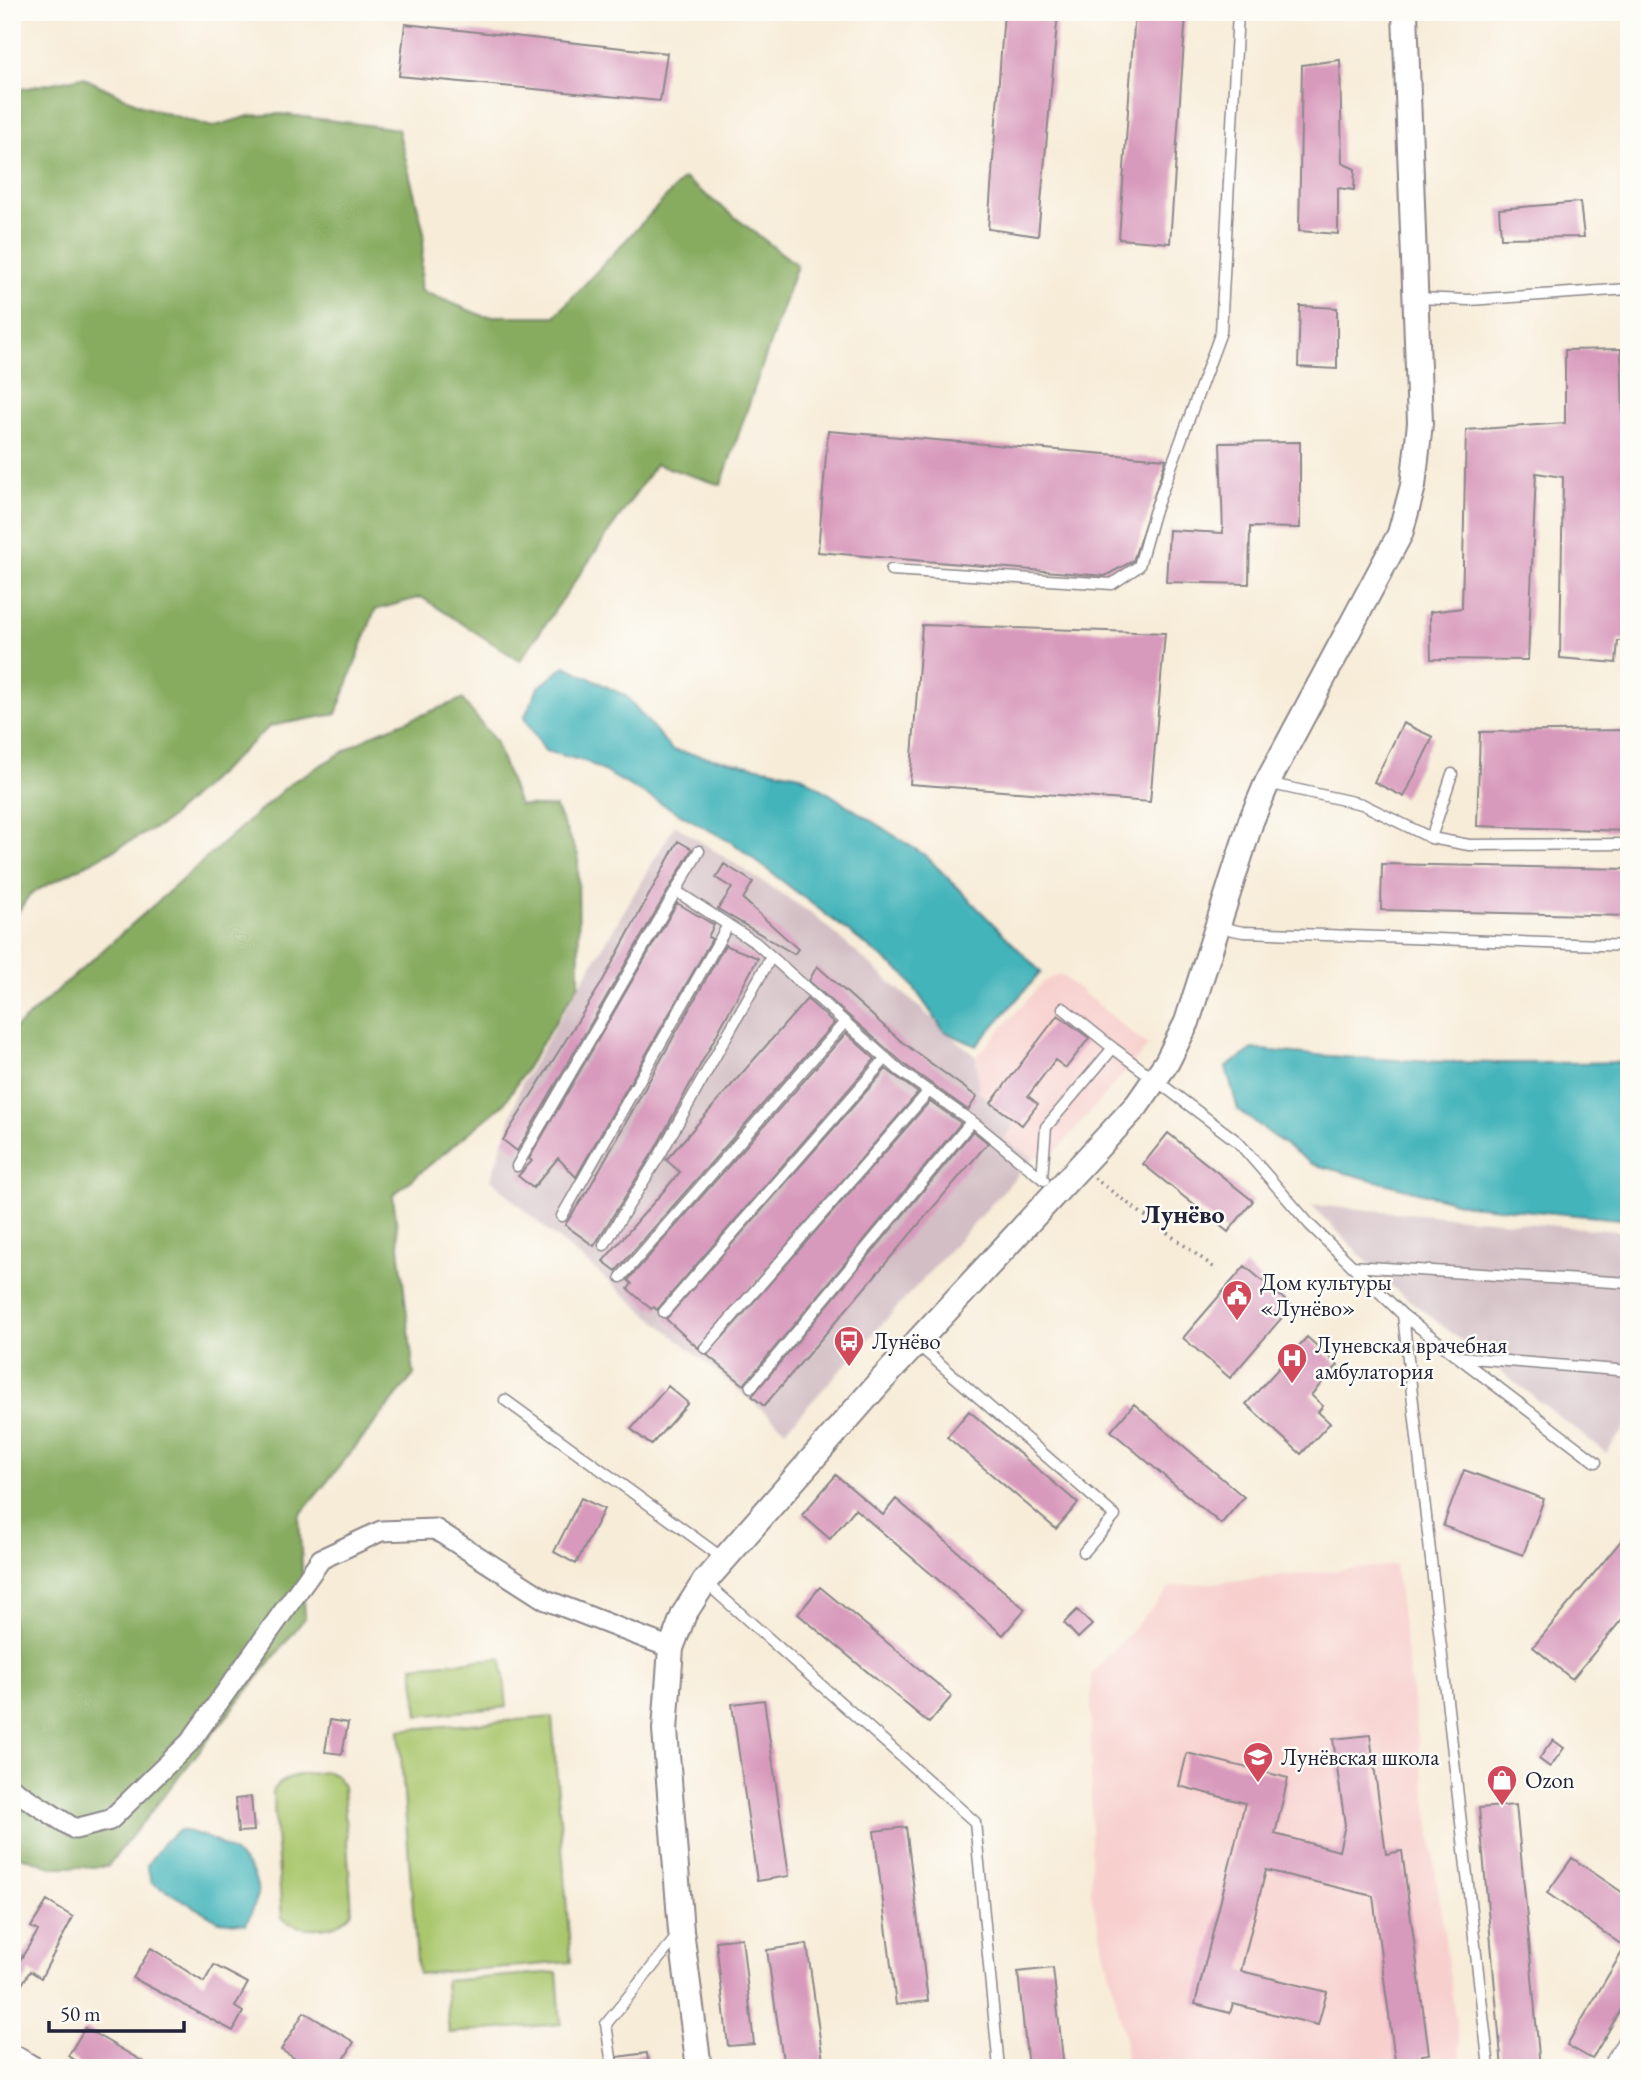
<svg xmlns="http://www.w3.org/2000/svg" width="1641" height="2080" viewBox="0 0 1641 2080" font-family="'EB Garamond',serif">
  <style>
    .built { fill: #f7d0ce }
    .industrial { fill: #d2bec4 }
    .green { fill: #aac76e; stroke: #667454; stroke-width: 2 }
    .forest { fill: #87ac61; stroke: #54674e; stroke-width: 2 }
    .water { fill: #43b4ba; stroke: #326b7a; stroke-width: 2 }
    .building { fill: #d89abc }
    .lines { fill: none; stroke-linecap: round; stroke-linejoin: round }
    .service-casing { stroke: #8c878a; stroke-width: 13 }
    .minor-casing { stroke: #8c878a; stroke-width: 23 }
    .tertiary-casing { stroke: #8c878a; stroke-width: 28 }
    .path { stroke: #8c878a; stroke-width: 3.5; stroke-dasharray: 2 5; stroke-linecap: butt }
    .service { stroke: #fff; stroke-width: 10 }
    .minor { stroke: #fff; stroke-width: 19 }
    .tertiary { stroke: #fff; stroke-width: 24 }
    .labels { text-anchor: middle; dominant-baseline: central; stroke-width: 5; stroke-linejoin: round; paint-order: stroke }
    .poi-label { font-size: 23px; fill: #22223b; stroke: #fdfcf7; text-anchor: start }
    .quarter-label { font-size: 26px; font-weight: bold; fill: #22223b; stroke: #fdfcf7 }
  </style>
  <rect width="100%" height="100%" fill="#fdfcf7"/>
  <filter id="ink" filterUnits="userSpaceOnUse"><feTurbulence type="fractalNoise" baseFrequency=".0143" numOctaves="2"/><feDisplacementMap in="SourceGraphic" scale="14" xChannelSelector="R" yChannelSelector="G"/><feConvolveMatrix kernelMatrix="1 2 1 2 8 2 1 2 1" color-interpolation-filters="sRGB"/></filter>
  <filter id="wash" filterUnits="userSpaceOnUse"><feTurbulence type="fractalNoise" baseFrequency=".00686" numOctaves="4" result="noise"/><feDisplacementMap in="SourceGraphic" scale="28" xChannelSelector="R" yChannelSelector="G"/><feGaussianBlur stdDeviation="1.57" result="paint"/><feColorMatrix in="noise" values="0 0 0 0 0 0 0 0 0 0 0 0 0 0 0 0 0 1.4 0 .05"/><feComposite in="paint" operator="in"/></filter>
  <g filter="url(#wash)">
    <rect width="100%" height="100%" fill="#f7ecd8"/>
    <path class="built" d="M1060,974l88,72 -97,111h-17l-30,-17 10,-16 -35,-32 -3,-35 67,-75z
      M1395,1565l67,503h-337l1,-25 -35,-149v-219l80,-88z"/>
    <path class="industrial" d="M675,825l136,88 165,144 3,35 35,32 -10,16 30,17 -248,273 -259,-217 -36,-34 31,-96z
      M1311,1205l318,27v189l-23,32 -215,-167z"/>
    <path class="green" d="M502,1658l5,49 -89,9 -5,-50z
      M552,1717l19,245 -153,12 -19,-244z
      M328,1772l9,4 6,11 9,125c-14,20 -52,21 -70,6l-9,-127c13,-19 34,-17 55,-19z
      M557,1972l4,52 -112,9 -4,-52z"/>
    <path class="forest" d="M82,77l63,30 67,20 37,-11 32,-2 117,15 26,103 -4,58 63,26h72l129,-138 113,87 -76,220 -65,-21 -136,197 -99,-64 -46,13 -39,104 -66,12 -107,98 -133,70 -18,27v-830z
      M462,699l33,42 24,64 36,2 23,48 1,129 -75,120 -111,91 21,180 -115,141 6,102 -198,249h-56l-39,-14v-822l280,-249 82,-48z"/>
    <path class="water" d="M565,666l61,30 46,54 128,25 126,81 115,116 -65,74 -32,-15 -39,-56 -171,-131 -147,-82 -42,-11 -21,-33 14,-30z
      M1253,1049c125,14 250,16 376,13v158l-162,-15 -155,-41 -74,-54 -12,-43z
      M180,1830c27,4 72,25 77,57 2,12 -6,26 -11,37l-27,-3 -68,-39 -4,-17 17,-23z"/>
    <g id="blocks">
      <path class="building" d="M1004,12h54l-20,224 -50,-7z
        M1135,12l51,1 -16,230 -51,-4z
        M405,24l262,29 -7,48 -261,-25z
        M1340,60l2,103 13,6 -1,21 -16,-2v46l-39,-3 3,-166z
        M1580,202l4,35 -83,1 -2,-29z
        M1300,306l37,2v61l-39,-2z
        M1621,349l2,66 6,2v223l-11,1 -2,22 -56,-5 3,-181 -27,-4 -8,187 -97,-1 -1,-47 32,-4 4,-178 99,-7v-73z
        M828,431l338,28 -33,102 -28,15 -287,-24z
        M1300,442v86l-50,-1 -1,57 -83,-2 3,-52 54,3 -3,-90z
        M922,625l243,8 -15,169 -240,-18z
        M1403,723l30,14 -29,60 -30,-15z
        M1627,730v101l-150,-5 3,-94z
        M678,841l14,8 -175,302 -14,-11 98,-156z
        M724,864l29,18 -10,17 55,50 -4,5 -76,-45 14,-21 -16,-10z
        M1382,864l247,5v47l-248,-6z
        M677,903l37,22 -6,12 4,2 -136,238 -18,-19 -25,30 -15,-12 14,-15 -3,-2z
        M725,945l33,13 -103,191 -61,97 -29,-21 23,-35z
        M817,966l85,76 75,55 -9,13 -63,-45 -96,-84z
        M807,999l27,24 -218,248 -13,-10 77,-89 -14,-12z
        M1058,1015l31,23 -23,30 -11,-8 -27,36 10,8 -16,21 -31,-22z
        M846,1033l29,26 -218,251 -3,-3 -3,2 -23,-20 4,-5 -4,-4z
        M886,1069l32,24 -220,255 -32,-29z
        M930,1101l31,22 -217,262 -37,-30z
        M973,1131l15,12 -224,263 -12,-10z
        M1168,1133l85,68 -25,31 -85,-68z
        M1245,1266l47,40 -62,72 -47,-40z
        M1307,1337l31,28 -27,30 12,11 -5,6 12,11 -29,31 -55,-50z
        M668,1386l20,17 -37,42 -20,-16z
        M1134,1404l110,93 -23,27 -110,-93z
        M969,1411l109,92 -22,26 -109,-92z
        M1464,1470l80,29 -21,56 -80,-29z
        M836,1475l47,40 13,-16 129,110 -22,26 -148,-126 -25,30 -28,-24z
        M581,1498l23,11 -28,55 -22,-12z
        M1629,1531v80l-57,68 -39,-32z
        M820,1587l132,109 -23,27 -131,-109z
        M1077,1610l15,15 -14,13 -14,-15z
        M764,1700l25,176 -32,5 -25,-177z
        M330,1720l18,3 -6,31 -17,-2z
        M1370,1735l16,119 16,-3 27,203 -7,1 2,13h-28l-23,-172 -107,-26 -25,101 86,21 -9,33 -85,-21 -3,9 -35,-9 50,-201 -66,-17 8,-33 101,25 -13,56 64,17 6,-26 -12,-86z
        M1553,1740l11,8 -14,19 -11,-8z
        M251,1797l3,34 -16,1 -3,-33z
        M1516,1805l10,102 14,161h-38l-23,-260z
        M906,1827l22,174 -32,4 -22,-174z
        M1572,1858l57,39v99l-37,63 -25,-14 58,-98 -78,-54z
        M47,1901l26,16 -32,61 -11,-7 -18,30v-28l26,-42 -7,-4z
        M742,1938l12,106 -26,2 -12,-105z
        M807,1944l17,124h-40l-17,-118z
        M151,1948l53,34 10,-17 34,18 -13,24 8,5 -10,19 -100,-53z
        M1053,1968l11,100h-36l-10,-96z
        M304,2012l50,30 -15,26h-28l-30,-18z
        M85,2028l69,40h-67l-19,-12z
        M647,2053l2,15h-43l-1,-5 10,1 3,-7z"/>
    </g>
  </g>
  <g filter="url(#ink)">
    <use href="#blocks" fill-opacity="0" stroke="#8c878a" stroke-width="2"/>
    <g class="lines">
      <g class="service-casing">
        <path id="service" d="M1416,298l53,2 160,-11
          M891,570l221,14 27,-18 15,-53 67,-181 17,-320
          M1267,783l95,21 69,34 38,7 160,-1
          M1431,838l21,-64
          M676,891l80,52 144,128 77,54 67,55
          M1218,927l25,5 386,14
          M1063,1008l50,40
          M517,1166l182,-315
          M1042,1178l4,-51 67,-79 125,94 72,83 93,90 86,753
          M562,1216l166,-291
          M604,1245l57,-92 110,-196
          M1352,1266l277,17
          M621,1277l224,-255
          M664,1312l222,-254
          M1403,1315l193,147
          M917,1344l198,172 -31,36
          M705,1348l224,-257
          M1459,1357l170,14
          M751,1387l221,-266
          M505,1400l219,159
          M705,1582l270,240 24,246
          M611,2058l-5,-34 73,-90
          M1606,2068l23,-37"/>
      </g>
      <g class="minor-casing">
        <path id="minor" d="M12,1789l63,40 35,-9 80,-78 131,-183 60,-28 54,-2 111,71 125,48
          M12,2054l24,14"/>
      </g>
      <g class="tertiary-casing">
        <path id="tertiary" d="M699,2068l-18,-137 -16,-201 6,-82 13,-34 21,-33 173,-197 259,-279 30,-43 20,-40 64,-201 16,-38 133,-249 13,-48 7,-63 -15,-411"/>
      </g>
      <path class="path" d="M1094,1178l122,91"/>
      <use href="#service" class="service"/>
      <use href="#minor" class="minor"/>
      <use href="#tertiary" class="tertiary"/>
    </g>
  </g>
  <defs>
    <g id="civic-pin" transform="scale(1.575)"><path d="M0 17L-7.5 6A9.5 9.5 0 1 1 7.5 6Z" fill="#d1495b" stroke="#fdfcf7"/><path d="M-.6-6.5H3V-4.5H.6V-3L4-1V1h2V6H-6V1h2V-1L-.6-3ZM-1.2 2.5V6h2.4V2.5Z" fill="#fff"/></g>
    <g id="bus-pin" transform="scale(1.575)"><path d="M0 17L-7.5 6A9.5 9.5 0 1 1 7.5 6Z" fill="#d1495b" stroke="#fdfcf7"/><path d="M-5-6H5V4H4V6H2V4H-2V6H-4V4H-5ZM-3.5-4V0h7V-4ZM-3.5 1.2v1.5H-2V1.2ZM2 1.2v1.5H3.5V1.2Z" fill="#fff"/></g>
    <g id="hospital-pin" transform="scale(1.575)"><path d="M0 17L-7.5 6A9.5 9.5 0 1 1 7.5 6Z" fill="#d1495b" stroke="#fdfcf7"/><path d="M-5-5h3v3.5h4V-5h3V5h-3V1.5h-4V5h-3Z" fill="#fff"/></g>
    <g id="school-pin" transform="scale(1.575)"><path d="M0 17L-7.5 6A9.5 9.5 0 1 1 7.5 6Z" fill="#d1495b" stroke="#fdfcf7"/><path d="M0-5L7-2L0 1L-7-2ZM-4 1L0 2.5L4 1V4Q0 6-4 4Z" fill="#fff"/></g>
    <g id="shop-pin" transform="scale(1.575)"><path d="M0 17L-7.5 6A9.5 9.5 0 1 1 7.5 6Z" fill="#d1495b" stroke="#fdfcf7"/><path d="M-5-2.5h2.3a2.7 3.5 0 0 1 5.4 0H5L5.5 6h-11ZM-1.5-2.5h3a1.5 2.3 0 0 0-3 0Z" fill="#fff"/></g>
  </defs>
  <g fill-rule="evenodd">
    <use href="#civic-pin" x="1237" y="1295"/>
    <use href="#bus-pin" x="849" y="1341"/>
    <use href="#hospital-pin" x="1292" y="1358"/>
    <use href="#school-pin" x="1258" y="1757"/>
    <use href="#shop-pin" x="1502" y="1780"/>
  </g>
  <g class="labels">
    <g class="poi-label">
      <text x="1260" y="1282">Дом культуры<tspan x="1260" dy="26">«Лунёво»</tspan></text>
      <text x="872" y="1341">Лунёво</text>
      <text x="1315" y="1345">Луневская врачебная<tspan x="1315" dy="26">амбулатория</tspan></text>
      <text x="1281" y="1757">Лунёвская школа</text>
      <text x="1525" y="1780">Ozon</text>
    </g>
    <g class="quarter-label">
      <text x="1183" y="1214">Лунёво</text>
    </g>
  </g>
  <rect width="1641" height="2080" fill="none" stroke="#fdfcf7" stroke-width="42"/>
  <path d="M49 2021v10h135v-10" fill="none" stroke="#22223b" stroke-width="3.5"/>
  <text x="60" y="2021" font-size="21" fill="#22223b" stroke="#fdfcf7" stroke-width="5" paint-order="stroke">50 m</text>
</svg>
